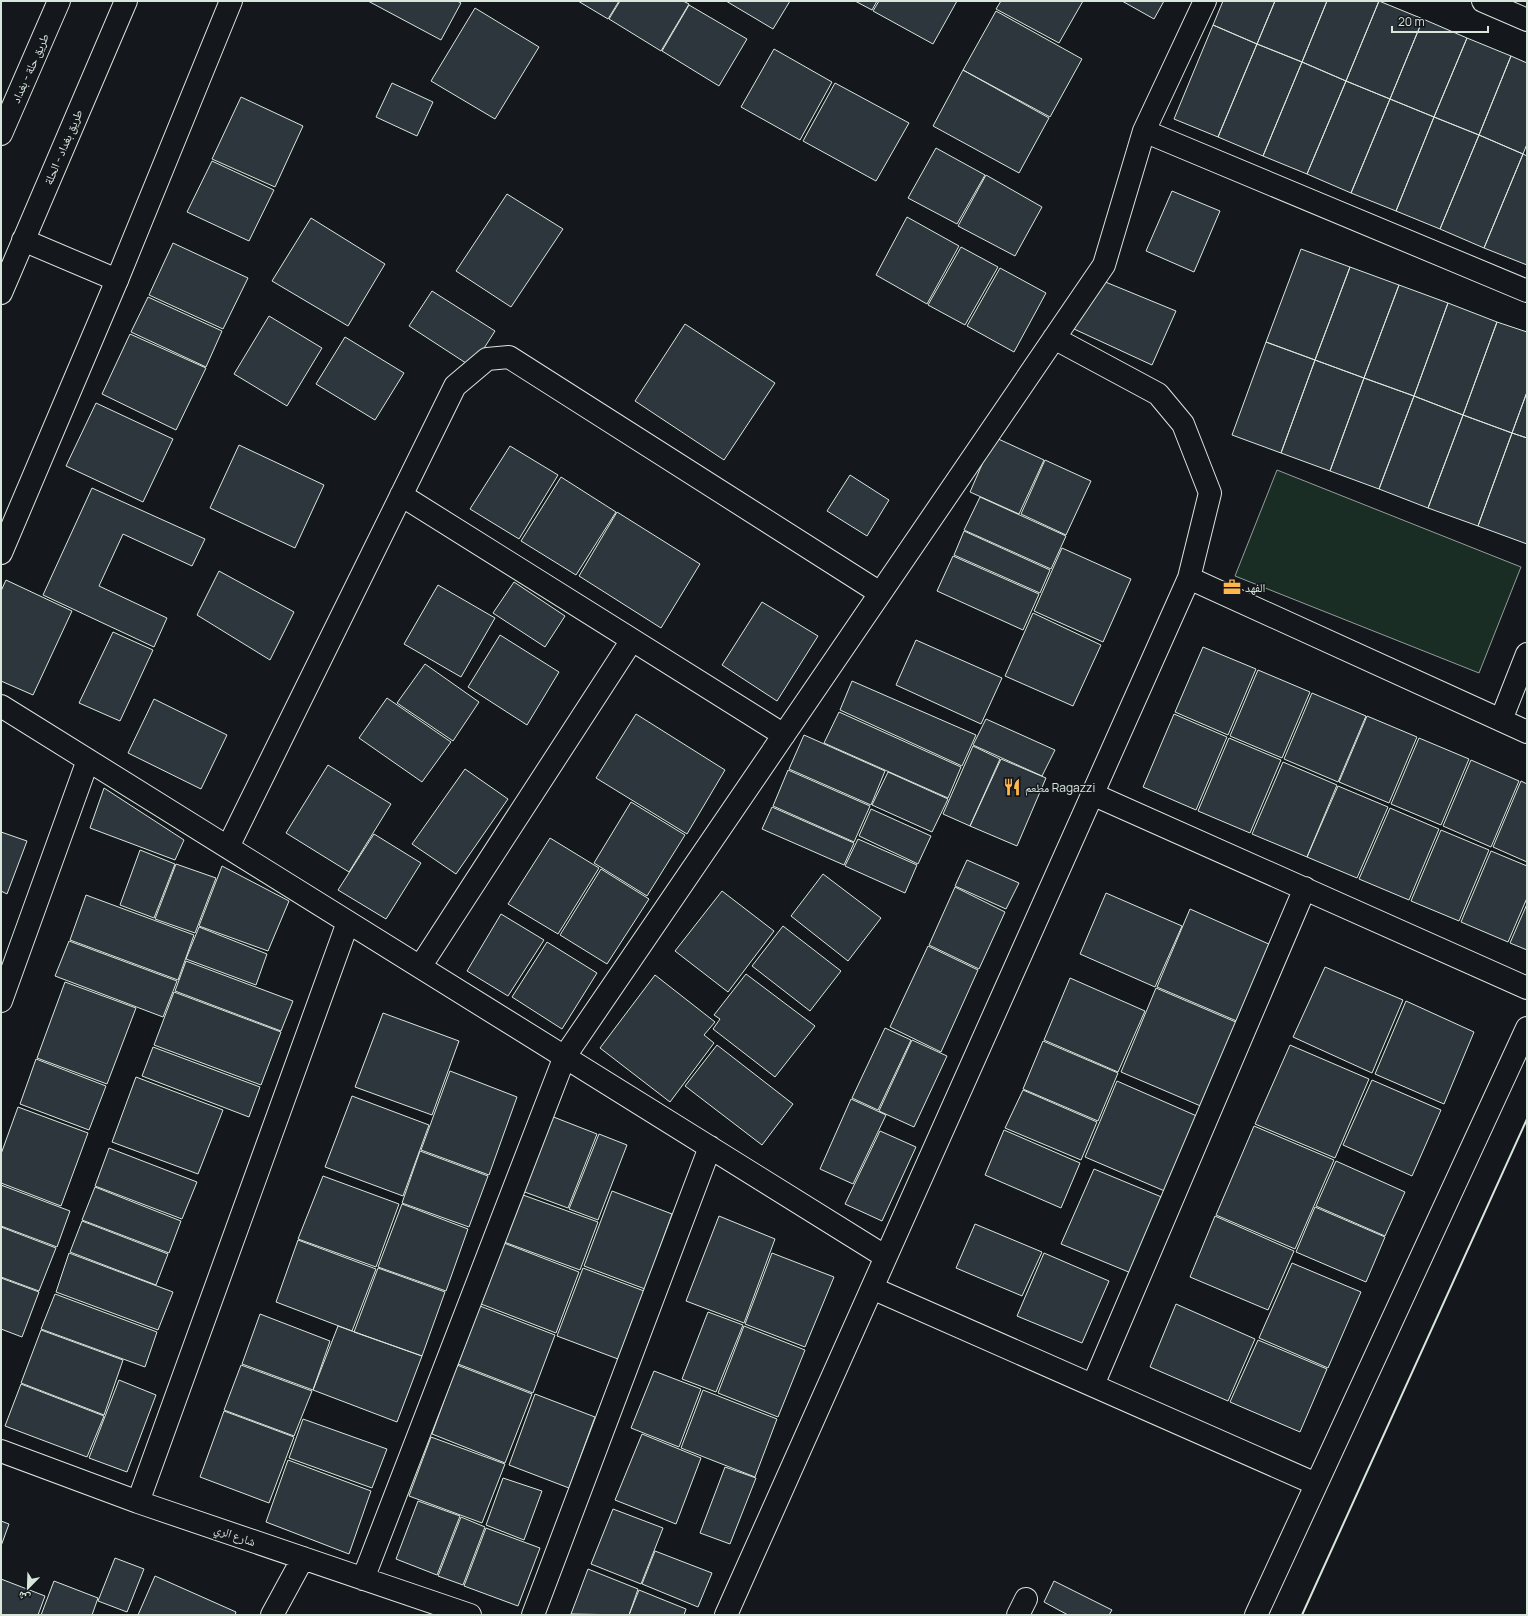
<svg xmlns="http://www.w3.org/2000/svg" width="1528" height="1616" viewBox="0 0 1528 1616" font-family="Manrope,'Noto Naskh Arabic',sans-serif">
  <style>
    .green { fill: #1a2d24; stroke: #939e99 }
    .building { fill: #2c363c; stroke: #d8e6dc }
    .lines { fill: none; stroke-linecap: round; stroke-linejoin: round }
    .minor-casing { stroke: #d8e6dc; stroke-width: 24 }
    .major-casing { stroke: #d8e6dc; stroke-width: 24 }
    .minor { stroke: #14181c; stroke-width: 22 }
    .major { stroke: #14181c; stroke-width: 22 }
    .wall { stroke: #d8e6dc; stroke-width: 2 }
    .labels { text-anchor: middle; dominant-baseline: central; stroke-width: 3; stroke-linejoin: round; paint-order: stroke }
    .street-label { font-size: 12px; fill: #d8e6dc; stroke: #14181c }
    .poi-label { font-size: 12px; fill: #d8e6dc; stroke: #14181c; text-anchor: start }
  </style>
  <rect width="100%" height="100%" fill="#14181c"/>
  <path class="green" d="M1277,470l244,97 -42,106 -244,-97z"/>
  <path class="building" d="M368,1h89l4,2 -20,37z
    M578,1h41l-11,18z
    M620,1h63l6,3 -28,47 -52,-32z
    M726,1h64l-17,28z
    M855,1h22l-5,9z
    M879,1h78l-24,43 -60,-33z
    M1001,1h82l-24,42 -63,-34z
    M1122,1h42l-10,18z
    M1223,1h52l-18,43 -44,-19z
    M1275,1h52l-25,61 -45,-18z
    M1327,1h52l-33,80 -44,-19z
    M1379,1l44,18 -33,80 -44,-18z
    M689,5l58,34 -28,47 -57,-35z
    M475,8l64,39 -44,72 -64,-38z
    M996,11l86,48 -32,58 -87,-47z
    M1423,19l44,19 -33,79 -44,-18z
    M1213,25l44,19 -39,93 -44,-18z
    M1467,38l44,18 -32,79 -45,-18z
    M1257,44l45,18 -39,94 -45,-19z
    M774,49l58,33 -32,58 -59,-33z
    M1511,56l16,7v81l-4,10 -44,-19z
    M1302,62l44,19 -39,93 -44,-18z
    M963,70l86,48 -30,55 -86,-47z
    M1346,81l44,18 -39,94 -44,-19z
    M392,83l41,19 -16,34 -41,-19z
    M835,83l74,40 -33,58 -73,-40z
    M241,97l62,29 -28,61 -63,-28z
    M1390,99l44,18 -38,94 -45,-18z
    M1434,117l45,18 -39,94 -44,-18z
    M1479,135l44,19 -39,94 -44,-19z
    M936,148l49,27 -28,49 -49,-26z
    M1523,154l4,2v109l-43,-17z
    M212,161l62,29 -25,51 -62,-29z
    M986,175l56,32 -27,49 -57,-30z
    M1172,191l48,20 -26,61 -48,-21z
    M507,194l56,35 -52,78 -55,-36z
    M907,217l52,29 -32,58 -51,-29z
    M311,218l74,46 -37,62 -76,-45z
    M173,243l75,35 -25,51 -74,-34z
    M961,247l37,20 -33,58 -37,-20z
    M1301,249l49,18 -35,93 -49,-18z
    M1350,267l49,18 -35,93 -49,-18z
    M1000,268l46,25 -32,59 -47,-26z
    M1103,281l73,30 -24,54 -78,-36z
    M1399,285l49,18 -34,93 -50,-18z
    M432,291l63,40 -23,36 -63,-41z
    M148,297l74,34 -16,36 -75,-35z
    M1448,303l49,19 -34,93 -49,-19z
    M269,316l53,32 -35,58 -53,-32z
    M1497,322l30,10v60l-15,41 -49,-18z
    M685,324l90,59 -51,77 -89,-59z
    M130,334l76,34 -30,62 -74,-36z
    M345,337l59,36 -29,47 -59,-36z
    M1266,342l49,18 -34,93 -49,-18z
    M1315,360l49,18 -34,93 -49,-18z
    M1364,378l50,18 -35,93 -49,-18z
    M1527,392v46l-15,-5z
    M1414,396l49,19 -35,93 -49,-19z
    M96,403l77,36 -30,63 -77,-36z
    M1463,415l49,18 -34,93 -50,-18z
    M1512,433l15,5v106l-49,-18z
    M994,437l50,23 -25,54 -49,-22z
    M239,445l85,40 -29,63 -85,-40z
    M510,446l48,29 -39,64 -49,-30z
    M1045,460l46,21 -25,54 -45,-21z
    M850,475l39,25 -22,36 -40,-25z
    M561,477l55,35 -40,63 -55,-34z
    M92,488l113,51 -13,27 -69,-32 -24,52 68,32 -13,29 -111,-52z
    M980,497l86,39 -15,33 -87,-39z
    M617,512l83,52 -39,64 -82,-52z
    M964,531l86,39 -10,23 -86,-38z
    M1062,548l69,31 -28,63 -69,-31z
    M953,556l86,38 -16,36 -86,-39z
    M219,571l75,41 -24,48 -73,-45z
    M6,580l66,31 -39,84 -32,-14v-90z
    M514,582l51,34 -20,31 -52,-34z
    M438,585l57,33 -34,59 -57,-33z
    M762,602l56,34 -41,65 -55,-36z
    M1033,613l68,32 -28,61 -68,-30z
    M113,632l40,18 -33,71 -41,-18z
    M500,635l59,37 -32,53 -59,-38z
    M916,640l86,38 -21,46 -85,-39z
    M1203,647l53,22 -28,66 -53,-23z
    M425,664l54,38 -26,39 -56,-38z
    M1258,670l52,22 -28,66 -52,-22z
    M852,681l124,54 -14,31 -122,-56z
    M1312,693l54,23 -28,66 -54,-23z
    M387,698l64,44 -29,40 -63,-44z
    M154,699l73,36 -26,54 -73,-36z
    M839,712l122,55 -13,31 -124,-55z
    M636,714l89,56 -38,64 -91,-56z
    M1174,714l53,23 -31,73 -53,-23z
    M1367,716l50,21 -28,66 -50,-21z
    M986,719l69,31 -13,26 -69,-31z
    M804,735l81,36 -14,34 -82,-36z
    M1229,738l52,22 -31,73 -52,-22z
    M1419,738l50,21 -28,66 -50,-21z
    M973,746l27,13 -30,67 -27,-12z
    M1001,759l45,19 -29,68 -47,-20z
    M1471,760l48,21 -28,66 -48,-21z
    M1283,762l54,23 -30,72 -55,-23z
    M328,765l63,39 -42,68 -63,-39z
    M465,769l43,30 -52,75 -44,-30z
    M788,770l82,36 -16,36 -81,-36z
    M888,772l60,27 -16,33 -60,-27z
    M1521,781l6,3v78l-34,-15z
    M1338,786l50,21 -31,71 -50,-21z
    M104,788l80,52 -9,20 -85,-32z
    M631,802l54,33 -38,61 -53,-33z
    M772,807l82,36 -10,22 -82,-36z
    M1390,808l49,21 -30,71 -50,-21z
    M871,809l60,27 -13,28 -59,-28z
    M1441,830l48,20 -30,71 -48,-20z
    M1,832l26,9 -20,53 -6,-3z
    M374,834l47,29 -35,56 -48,-29z
    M550,838l49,30 -41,66 -50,-30z
    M858,839l59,26 -12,28 -60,-27z
    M140,850l35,14 -21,54 -34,-13z
    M1491,851l36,15v32l-19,44 -47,-20z
    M967,860l52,23 -13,26 -51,-23z
    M176,864l40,14 -21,55 -40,-14z
    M222,866l67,35 -21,50 -69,-25z
    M601,869l48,30 -42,65 -47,-29z
    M823,874l58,44 -33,43 -57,-45z
    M955,887l50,25 -26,57 -50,-24z
    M722,891l52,40 -46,61 -53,-41z
    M1106,893l76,33 -27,61 -75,-33z
    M86,895l108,40 -16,45 -108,-40z
    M1527,904v46l-17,-7z
    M1190,909l81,36 -32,77 -82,-35z
    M501,914l43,26 -36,56 -41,-25z
    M783,926l58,45 -31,40 -58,-45z
    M199,927l68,27 -11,31 -70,-26z
    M69,941l108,40 -14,36 -108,-41z
    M547,942l50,31 -35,56 -50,-32z
    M928,946l50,24 -37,82 -51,-25z
    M186,961l107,40 -12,30 -106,-40z
    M1325,967l78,33 -31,73 -79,-36z
    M746,974l69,52 -40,51 -62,-48 7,-10 -6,-4z
    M655,975l60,47 -11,13 10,8 -44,59 -70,-54z
    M1070,978l75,33 -27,61 -74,-32z
    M65,982l71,26 -29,76 -70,-26z
    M1156,988l82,35 -35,84 -82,-35z
    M174,992l107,40 -20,53 -107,-40z
    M1406,1001l68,31 -30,72 -69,-30z
    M383,1013l76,28 -27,74 -77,-28z
    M885,1028l26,12 -33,70 -26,-12z
    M912,1040l35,16 -33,71 -35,-16z
    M1043,1041l75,32 -20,48 -75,-32z
    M717,1045l76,59 -31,41 -77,-59z
    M1290,1045l79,34 -34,79 -80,-34z
    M153,1047l107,40 -11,30 -107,-41z
    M36,1059l70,27 -17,44 -69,-26z
    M450,1071l67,26 -28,78 -68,-25z
    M136,1077l87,33 -25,64 -86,-32z
    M1372,1080l69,30 -29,66 -69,-31z
    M1117,1081l82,36 -32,75 -82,-35z
    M1023,1090l74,32 -16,38 -76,-32z
    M352,1096l77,29 -26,71 -78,-29z
    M851,1099l35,16 -33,69 -33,-15z
    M18,1107l70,26 -27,73 -60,-23v-29z
    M551,1116l46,18 -29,74 -46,-17z
    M1254,1126l80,34 -39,89 -79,-34z
    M1004,1130l76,33 -19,45 -76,-33z
    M880,1131l36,16 -34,74 -37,-17z
    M599,1134l28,11 -29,75 -29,-11z
    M109,1148l88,34 -15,37 -87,-33z
    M420,1151l68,25 -19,51 -67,-24z
    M1336,1161l69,31 -20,44 -69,-30z
    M1094,1169l70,29 -33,75 -70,-29z
    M323,1176l76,28 -23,63 -78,-28z
    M1,1185l69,26 -13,36 -56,-21z
    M95,1187l86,34 -12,32 -87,-33z
    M612,1191l60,23 -27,75 -61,-23z
    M523,1195l75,27 -18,48 -76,-28z
    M402,1204l66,25 -22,62 -68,-24z
    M1315,1207l70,30 -19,45 -70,-30z
    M719,1216l56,23 -31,84 -58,-22z
    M1215,1216l79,35 -26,59 -78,-33z
    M82,1221l86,33 -12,31 -86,-33z
    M975,1224l67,28 -20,44 -66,-28z
    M1,1227l55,21 -17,43 -38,-14z
    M298,1240l78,29 -24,62 -76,-29z
    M504,1243l75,29 -23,61 -75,-29z
    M69,1253l104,39 -15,38 -102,-38z
    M772,1253l62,24 -29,70 -60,-23z
    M1044,1253l65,28 -27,62 -65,-27z
    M1292,1263l69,29 -33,76 -69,-30z
    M378,1268l67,24 -23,64 -68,-24z
    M583,1268l61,23 -26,68 -61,-23z
    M1,1278l38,14 -17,45 -21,-8z
    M55,1294l102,38 -12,35 -104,-38z
    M1176,1304l79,35 -27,62 -78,-34z
    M480,1306l75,29 -22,58 -75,-29z
    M708,1312l35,13 -27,67 -34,-13z
    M260,1314l70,27 -17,49 -71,-26z
    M338,1326l84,30 -25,66 -84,-32z
    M744,1326l61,24 -27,67 -60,-24z
    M41,1330l82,30 -19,55 -83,-32z
    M1258,1340l69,29 -27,63 -70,-30z
    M241,1365l71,26 -18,45 -70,-26z
    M457,1365l75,29 -27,69 -73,-29z
    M654,1371l47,18 -22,58 -48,-19z
    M119,1380l37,15 -29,77 -38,-14z
    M21,1384l83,32 -17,41 -82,-31z
    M703,1390l74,29 -22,58 -74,-29z
    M535,1394l60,23 -26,71 -60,-23z
    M224,1411l70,26 -25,66 -69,-26z
    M303,1419l84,30 -15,39 -83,-30z
    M642,1434l59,24 -25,66 -61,-24z
    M431,1437l74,27 -23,59 -73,-27z
    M288,1460l83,31 -22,63 -83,-32z
    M725,1467l31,11 -26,66 -30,-11z
    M503,1478l39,13 -18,49 -38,-15z
    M418,1501l42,15 -23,59 -41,-16z
    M613,1509l50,19 -22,56 -50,-20z
    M461,1517l24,10 -22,58 -25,-9z
    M1,1521l8,3 -8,22z
    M486,1528l54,20 -22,58 -54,-20z
    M655,1551l57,22 -14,34 -56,-23z
    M115,1558l29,11 -17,43 -29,-11z
    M588,1569l50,20 -9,26 -58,-1z
    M155,1576l81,36 -1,3h-97z
    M1,1579l44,17 -7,19h-37z
    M54,1581l44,17 -6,17h-51z
    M1054,1581l58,29 -3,5h-41l-24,-13z
    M639,1590l47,19 -2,6h-55z"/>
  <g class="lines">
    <g class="minor-casing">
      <path id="minor" d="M1483,1l44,19
        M1144,131l383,160
        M401,495l383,240
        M1,553l116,-273 114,-279
        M1189,578l338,154
        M1,706l885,551
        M1501,720l26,-66
        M1092,794l435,194
        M228,847l227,-461 32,-27 22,-2 371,236
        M420,967l212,-327
        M1,1001l87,-241
        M872,1288l444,196
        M1093,1385l212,-497
        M1,1451l137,51 332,113
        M138,1502l210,-580
        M363,1579l202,-523 539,-791 40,-134 61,-130
        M272,1615l31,-57
        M533,1615l177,-468
        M726,1615l463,-1037 21,-85 -27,-69 -25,-30 -104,-56
        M1018,1615l8,-16
        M1256,1615l271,-587"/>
    </g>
    <g class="major-casing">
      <path id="major" d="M1,134l58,-133
        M23,240l94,40
        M1,293l125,-292"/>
    </g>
    <use href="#minor" class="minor"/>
    <use href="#major" class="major"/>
    <path class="wall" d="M1302,1615l225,-496"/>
  </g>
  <defs>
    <g id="office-bare" transform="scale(1.38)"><path d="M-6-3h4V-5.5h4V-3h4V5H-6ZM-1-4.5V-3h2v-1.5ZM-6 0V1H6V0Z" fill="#ffb74d" stroke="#14181c" stroke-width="2.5" paint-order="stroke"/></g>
    <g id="restaurant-bare" transform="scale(1.38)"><path d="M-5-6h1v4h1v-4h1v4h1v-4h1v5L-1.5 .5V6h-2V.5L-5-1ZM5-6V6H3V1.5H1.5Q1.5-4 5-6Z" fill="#ffb74d" stroke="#14181c" stroke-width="2.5" paint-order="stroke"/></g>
  </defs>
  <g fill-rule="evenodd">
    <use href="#office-bare" x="1232" y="587"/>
    <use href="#restaurant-bare" x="1012" y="787"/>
  </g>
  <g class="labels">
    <g class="street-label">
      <text transform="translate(30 68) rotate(-66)">طريق حلة - بغداد</text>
      <text transform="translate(63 147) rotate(-67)">طريق بغداد - الحلة</text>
      <text transform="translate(235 1535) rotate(19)">شارع الري</text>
    </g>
    <g class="poi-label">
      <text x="1245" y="587">الفهد</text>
      <text x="1025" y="787">مطعم Ragazzi</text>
    </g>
  </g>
  <rect width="1528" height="1616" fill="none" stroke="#d8e6dc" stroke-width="4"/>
  <g transform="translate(28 1588) rotate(203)" stroke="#14181c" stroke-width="3" paint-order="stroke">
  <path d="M0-3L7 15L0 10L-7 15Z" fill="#d8e6dc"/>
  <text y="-6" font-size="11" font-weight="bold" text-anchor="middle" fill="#d8e6dc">ش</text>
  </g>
  <path d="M1392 26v6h96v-6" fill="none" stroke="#d8e6dc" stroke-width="2"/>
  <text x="1398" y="26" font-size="12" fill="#d8e6dc" stroke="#14181c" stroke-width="3" paint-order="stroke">20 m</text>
</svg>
